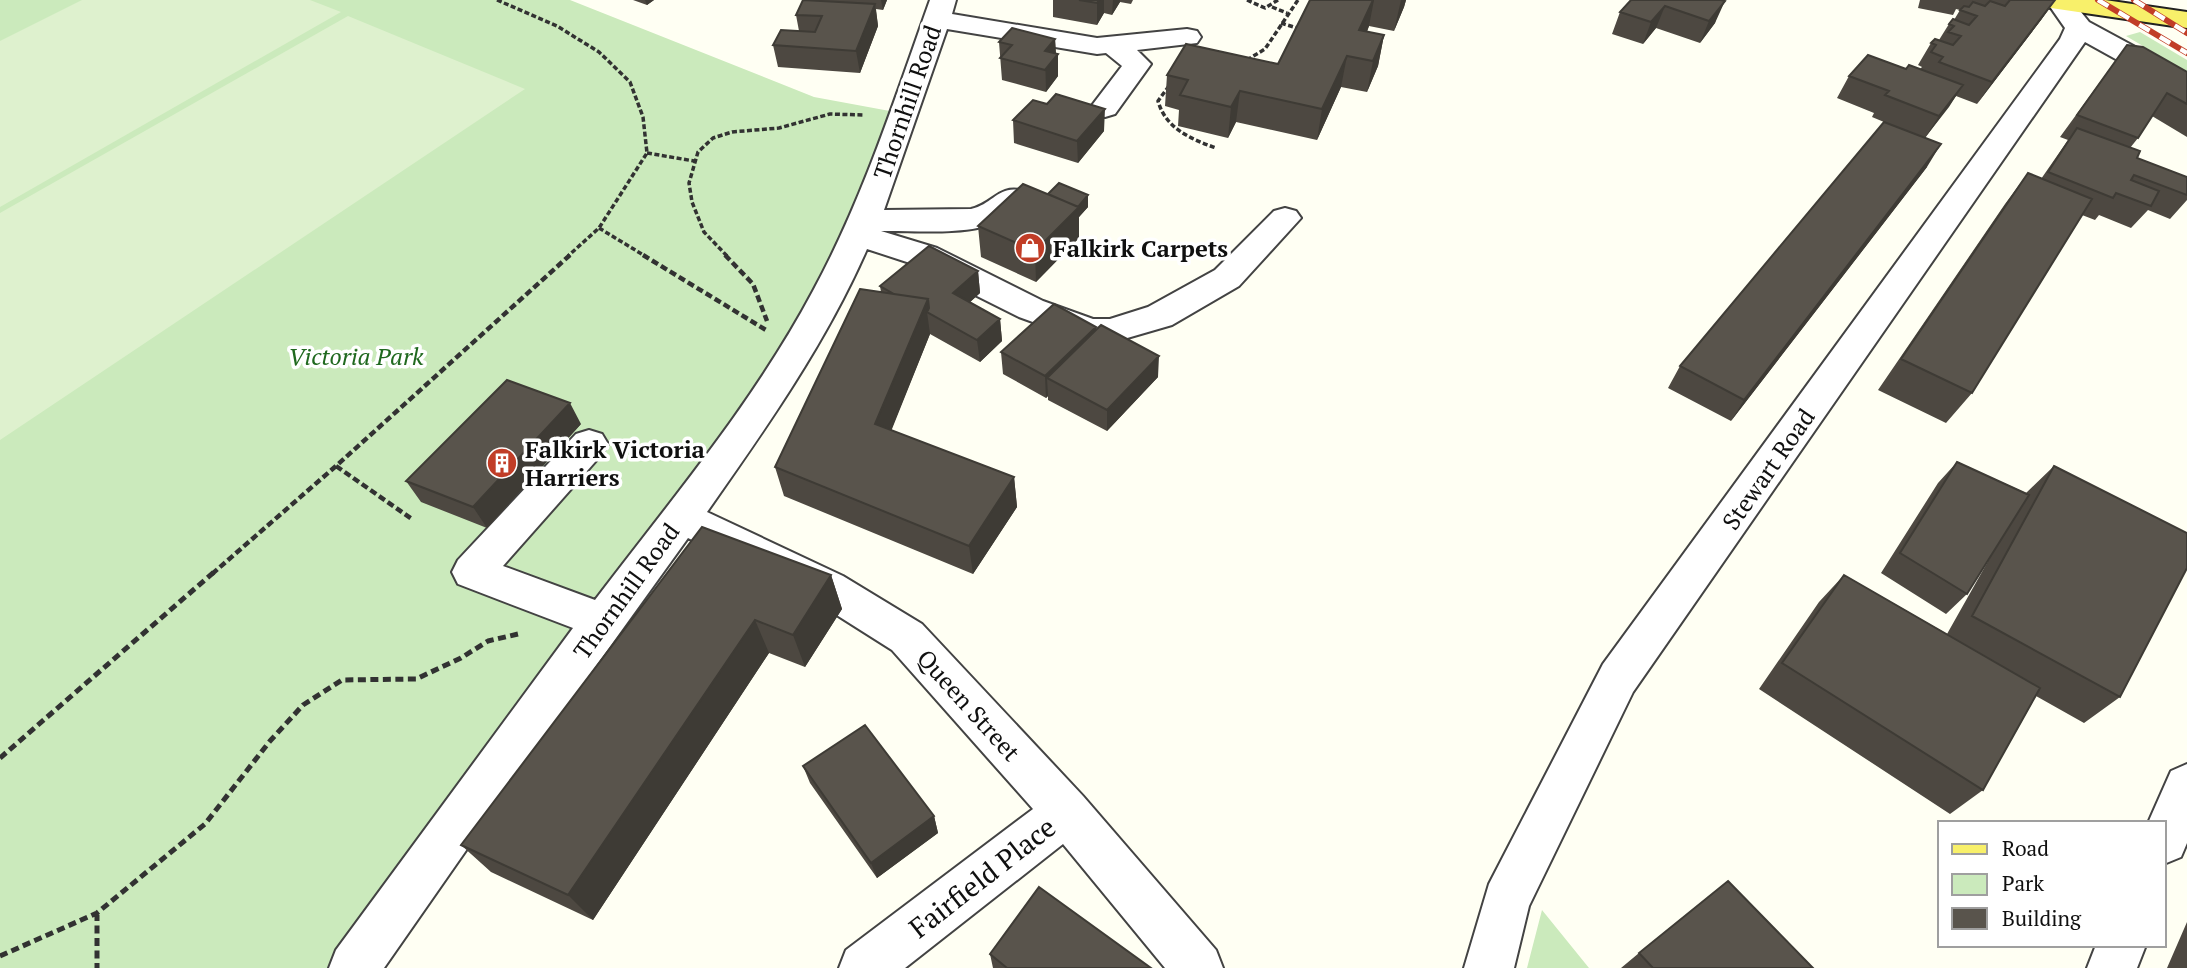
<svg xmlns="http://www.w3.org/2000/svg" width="2187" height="968" viewBox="0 0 2187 968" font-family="'PT Serif',serif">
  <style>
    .green { fill: #cbeabc }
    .pitch { fill: #def1ce }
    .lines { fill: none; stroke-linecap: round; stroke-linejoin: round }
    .minor-casing { stroke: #434343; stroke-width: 4 }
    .major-casing { stroke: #212121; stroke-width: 4 }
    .path-far2 { stroke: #323232; stroke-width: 3.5; stroke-dasharray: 5 2.5; stroke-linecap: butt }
    .path-far1 { stroke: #323232; stroke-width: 4.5; stroke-dasharray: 7 3.5; stroke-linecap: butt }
    .path { stroke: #323232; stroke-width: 5; stroke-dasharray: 8 4.5; stroke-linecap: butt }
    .minor { fill: #fff; fill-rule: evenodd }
    .major { fill: #f8f06a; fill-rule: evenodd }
    .rail-casing { stroke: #c13d27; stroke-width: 6 }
    .rail { stroke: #fff; stroke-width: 4.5; stroke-dasharray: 12; stroke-linecap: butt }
    .wall { fill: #4d4841 }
    .shaded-wall { fill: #3e3b35 }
    .building { fill: #59544c; stroke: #3e3b35; stroke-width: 2 }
    .labels { text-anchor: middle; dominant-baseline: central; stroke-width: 7; stroke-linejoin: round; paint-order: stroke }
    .street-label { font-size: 24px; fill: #101010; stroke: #fff }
    .poi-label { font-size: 24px; font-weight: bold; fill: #101010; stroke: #fff; text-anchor: start }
    .park-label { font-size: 24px; font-style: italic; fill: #20691f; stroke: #fff }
    .near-street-label { font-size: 28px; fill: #101010; stroke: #fff }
  </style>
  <rect width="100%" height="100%" fill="#fffff3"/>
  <path class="green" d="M0,0h570l244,97 92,17 -78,181 -474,673h-354z
    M2140,32l47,28v12l-61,-36z
    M1542,910l47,58h-62z"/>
  <path class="pitch" d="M82,0h228l31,12 -341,195v-166z
    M348,16l177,73 -525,351v-227z"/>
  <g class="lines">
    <g class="minor-casing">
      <path id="minor" d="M930,0h26l-4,14 145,24 90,-9 10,2 4,6 -4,6 -60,7 14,14 -36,50 -10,3 -10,-3 -5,-6 32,-42 -16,-13 -9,1 -150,-25 -63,181 87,-1c23,-5 27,-25 53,-18l5,7c-28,43 -102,32 -148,33l56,17 106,53 50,18h17l38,-12 67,-37 59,-59 11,-3 11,3 5,7 -62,68 -67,39 -62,18h-19l-72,-26 -106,-53 -46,-15c-41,94 -101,179 -160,263l136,64 79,48 161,172 133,154 7,18h-58l-102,-124 -158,124h-66l7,-18 187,-141 -141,-159 -79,-50 -125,-62 -136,189 -168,241h-55l7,-18 237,-322 -115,-44 -6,-12 6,-12 118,-126 13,-4 13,4 6,10 -6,10 -99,112 92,34c76,-100 159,-198 218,-309 50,-92 82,-193 117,-291z
        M2064,0l9,2 16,20 98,53v21l-10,-3 -92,-51 -452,650 -104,214 -15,62h-50l25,-84 114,-220 457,-625 5,-11 -14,-20 4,-6z
        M2187,764v79l-6,14 -17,7v-41h-16l23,-52z
        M2096,945h50l-9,23h-50z"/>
    </g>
    <g class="major-casing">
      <path id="major" d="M2038,0h67l82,12v16l-136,-20 -9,-2z"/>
    </g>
    <path class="path-far2" d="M497,0l60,26 42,26 31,30 13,35 4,36 -48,75 -31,28
      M1247,0l18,8 13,-8
      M1272,7l15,6
      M1281,23l19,6
      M1247,60l18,-11 33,-49
      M1169,86l-11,15c8,28 33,38 58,47
      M647,153l47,8
      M599,228l46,28
      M727,256l-23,-24 -12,-30 -3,-19 9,-31 15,-14 19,-6 47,-4 51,-14 33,1"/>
    <path class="path-far1" d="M643,255l123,75
      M725,255l28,29 14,37
      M336,466l76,53
      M212,574l124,-108 234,-211"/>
    <path class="path" d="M0,758l214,-186
      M97,913v55
      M0,956l97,-43 108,-89 65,-83 33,-36 39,-25 74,-1 45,-21 27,-17 30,-7"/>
    <use href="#minor" class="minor"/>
    <use href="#major" class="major"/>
    <g class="rail-casing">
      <path id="rail" d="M2098,0l89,53
        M2134,0l53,33"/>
    </g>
    <use href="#rail" class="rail"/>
  </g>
  <path class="wall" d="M633,0h21l-7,5z
    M803,0h84l-4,10 -7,-1 2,17 -18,47 -82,-6 -5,-22 26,-14 -3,-16z
    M1053,0h80l-2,4 -11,-2 -8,13 -8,-2 -7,12 -44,-8z
    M1310,0h96l-2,7 -10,24 -25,-5 -2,6 17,3 -6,31 -11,26 -26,-5 -24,53 -81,-18 -8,16 -50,-12 1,-16 -14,-4 2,-31 111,-11z
    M1721,0l-6,23 -15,20 -44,-15 -13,16 -31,-10 8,-22z
    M1919,0h136l-14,20 -64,84 -21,-8 -31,42 2,29 -196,254 -63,-33 12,-22 204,-244 -12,-5 2,-4 -37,-15 12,-22 57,-7h14l2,-2 -4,-2 13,-22 8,-3 10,-16 5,-4 6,-10 -4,-1 -3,6 -35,-7 2,-8z
    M1055,39l1,15h2v22l-12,16 -44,-12 -3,-38z
    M2111,67l76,5v65l-35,-21 -14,22 -8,10 7,10 50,19v23l-17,19 -22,-9 -17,18 -32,-13 -4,5 -13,-5 -110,178 -26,30 -68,-33 127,-186 23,-31 13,6 27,-39 -8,-3z
    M1047,104l57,27 -26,32 -64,-20 -1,-23z
    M1048,194l40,13 -9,10v21l-43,44 -55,-25 -3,-31z
    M978,271l2,22 -10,9 30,17 2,22 -22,21 -50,-28 -39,96 123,47 3,30 -44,67 -189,-78 -9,-29 106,-175 -1,-6z
    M1096,327v3l62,47 -51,54 -59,-31v-4l-2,2 -43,-24 -2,-22z
    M581,424l-94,104 -66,-26 -15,-21z
    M1957,462l69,31 28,-27 66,231 -36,26 -48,-27 -53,94 -33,24 -191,-125 60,-87 25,-27 103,59 44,-78 -24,38 -21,20 -65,-41 57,-90z
    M702,527l129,48 11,34 -37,58 -36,-14 -176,267 -102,-48 -30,-27z
    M803,766l131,50 4,17 -61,45 -67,-95z
    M2187,922v46h-20z
    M1639,953l174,15h-192z
    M990,954l161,14h-158z"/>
  <path class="shaded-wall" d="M645,0h9l-7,5z
    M881,0h6l-4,10z
    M1099,0h5v13l-7,12v-22z
    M1113,0h7v2l-8,13z
    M1373,0h1l-5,26 -14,32 4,-28z
    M1401,0h5l-2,7 -10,24z
    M2055,0l-14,20 -64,84 15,-22z
    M1725,1l-10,22 -15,20 9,-22z
    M875,4l3,22 -18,47 -4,-22z
    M1665,6l-9,22 -13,16 8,-22z
    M1384,35l-6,31 -11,26 6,-31z
    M1055,39l1,18 2,-3v22l-12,16 -1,-41z
    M1347,56l-6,31 -24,53 5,-31z
    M1963,85l-14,22 -25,32 15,-23z
    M1240,91l-4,31 -8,16 3,-31z
    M1105,109l-1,22 -26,32 -1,-22z
    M1941,144l-14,23 -196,254 13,-21z
    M1088,195v12l-9,10v21l-43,44 -1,-31z
    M978,271l2,22 -24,22 -3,-22z
    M928,299l2,15 -3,-2 3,22 -48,120 -7,-30z
    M1000,319l2,22 -22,21 -3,-22z
    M1096,327v22l-49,29 1,18 -2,2 -1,-22z
    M1159,356l-1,21 -51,54v-21z
    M570,403l11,21 -94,104 -14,-21z
    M1014,477l3,30 -44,67 -4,-28z
    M831,575l11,34 -37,58 -12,-32z
    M755,620l14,33 -176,267 -25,-25z
    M934,816l4,17 -61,45 -6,-15z"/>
  <path class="building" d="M803,0l72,4 -19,47 -83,-6 8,-15 34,2 7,-16 -26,-1z
    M1079,0h20l-2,3z
    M1310,0h63l-14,30 25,5 -11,26 -26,-5 -25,53 -82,-18 -9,16 -51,-12 8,-15 -21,-5 19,-31 92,20z
    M1631,0h90l4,1 -16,20 -44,-15 -14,16 -31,-10z
    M2010,0h45l-63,82 -53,-20 4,-5 -12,-5 5,-7 -5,-2 4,-4 18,6 8,-9 -13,-4 6,-6 -5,-2 4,-5 16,6 8,-9 -17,-6 4,-4 5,1 4,-5 12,4 5,-5 15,5z
    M1012,28l43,11 -10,12 13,3 -13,16 -45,-12 12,-13 -13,-3z
    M2127,45l16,2 44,25v32l-20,-11 -29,45 -61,-23z
    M1868,55l38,14 3,-4 54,20 -24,31 -54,-21 4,-4 -40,-15z
    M1056,94l49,15 -28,32 -64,-21 20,-20 14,4z
    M1884,122l57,22 -197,256 -64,-34z
    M2077,128l63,23 -3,7 50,19v18l-53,-20 -3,5 28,11 -8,15 -35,-13 -3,5 -65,-26z
    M2028,173l64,26 -120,194 -71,-34z
    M1059,183l29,12 -10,12 -30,-13z
    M1023,184l56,23 -44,44 -57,-25z
    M929,246l49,25 -25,22 47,26 -23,21 -50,-28 2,-4 -1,-9 -34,-5 -14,-8z
    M860,289l68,10 -53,125 139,53 -45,69 -194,-79z
    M1054,304l42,23 -51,49 -44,-24z
    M1101,325l58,31 -52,54 -60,-32z
    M507,380l63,23 -97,104 -67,-26z
    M1957,462l72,33 -62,99 -67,-41z
    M2054,466l133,67v35l-67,129 -148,-81z
    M702,527l129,48 -38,60 -38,-15 -187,275 -107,-50z
    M1844,575l196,113 -57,102 -201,-127z
    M865,725l69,91 -63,47 -68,-97z
    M1728,881l85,87h-160l-14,-15z
    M1039,887l112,81h-144l-17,-14z"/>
  <defs>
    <g id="shop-disc" transform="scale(1.575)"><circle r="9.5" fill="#c13d27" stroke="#fff"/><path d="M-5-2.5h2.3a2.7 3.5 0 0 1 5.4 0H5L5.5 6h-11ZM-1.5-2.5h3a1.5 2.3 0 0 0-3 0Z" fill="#fff"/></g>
    <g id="building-disc" transform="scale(1.575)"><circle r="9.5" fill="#c13d27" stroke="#fff"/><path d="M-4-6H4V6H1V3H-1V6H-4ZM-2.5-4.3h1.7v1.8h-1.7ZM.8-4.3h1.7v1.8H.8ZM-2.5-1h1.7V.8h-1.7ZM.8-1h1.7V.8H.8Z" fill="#fff"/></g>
  </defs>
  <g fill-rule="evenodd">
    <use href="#shop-disc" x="1030" y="248"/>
    <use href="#building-disc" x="502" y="463"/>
  </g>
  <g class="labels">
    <g class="street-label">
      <text transform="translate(907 102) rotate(-71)">Thornhill Road</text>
      <text transform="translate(1768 469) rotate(-55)">Stewart Road</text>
      <text transform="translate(626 591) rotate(-54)">Thornhill Road</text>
      <text transform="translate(969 705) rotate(48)">Queen Street</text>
    </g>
    <g class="poi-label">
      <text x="1053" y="248">Falkirk Carpets</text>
      <text x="525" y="449">Falkirk Victoria<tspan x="525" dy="28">Harriers</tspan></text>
    </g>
    <g class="park-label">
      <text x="356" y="356">Victoria Park</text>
    </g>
    <g class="near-street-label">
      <text transform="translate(982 877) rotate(-38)">Fairfield Place</text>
    </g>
  </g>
  <rect x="1938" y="821" width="228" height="126" fill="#ffffff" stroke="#9f9f9f" stroke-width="2"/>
  <rect x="1952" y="844" width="35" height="10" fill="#f8f06a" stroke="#9f9f9f" stroke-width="2"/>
  <text x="2002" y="856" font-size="21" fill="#101010">Road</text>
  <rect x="1952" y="874" width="35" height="21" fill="#cbeabc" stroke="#9f9f9f" stroke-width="2"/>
  <text x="2002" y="891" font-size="21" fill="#101010">Park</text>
  <rect x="1952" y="908" width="35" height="21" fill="#59544c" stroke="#9f9f9f" stroke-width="2"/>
  <text x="2002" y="926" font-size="21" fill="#101010">Building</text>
</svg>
